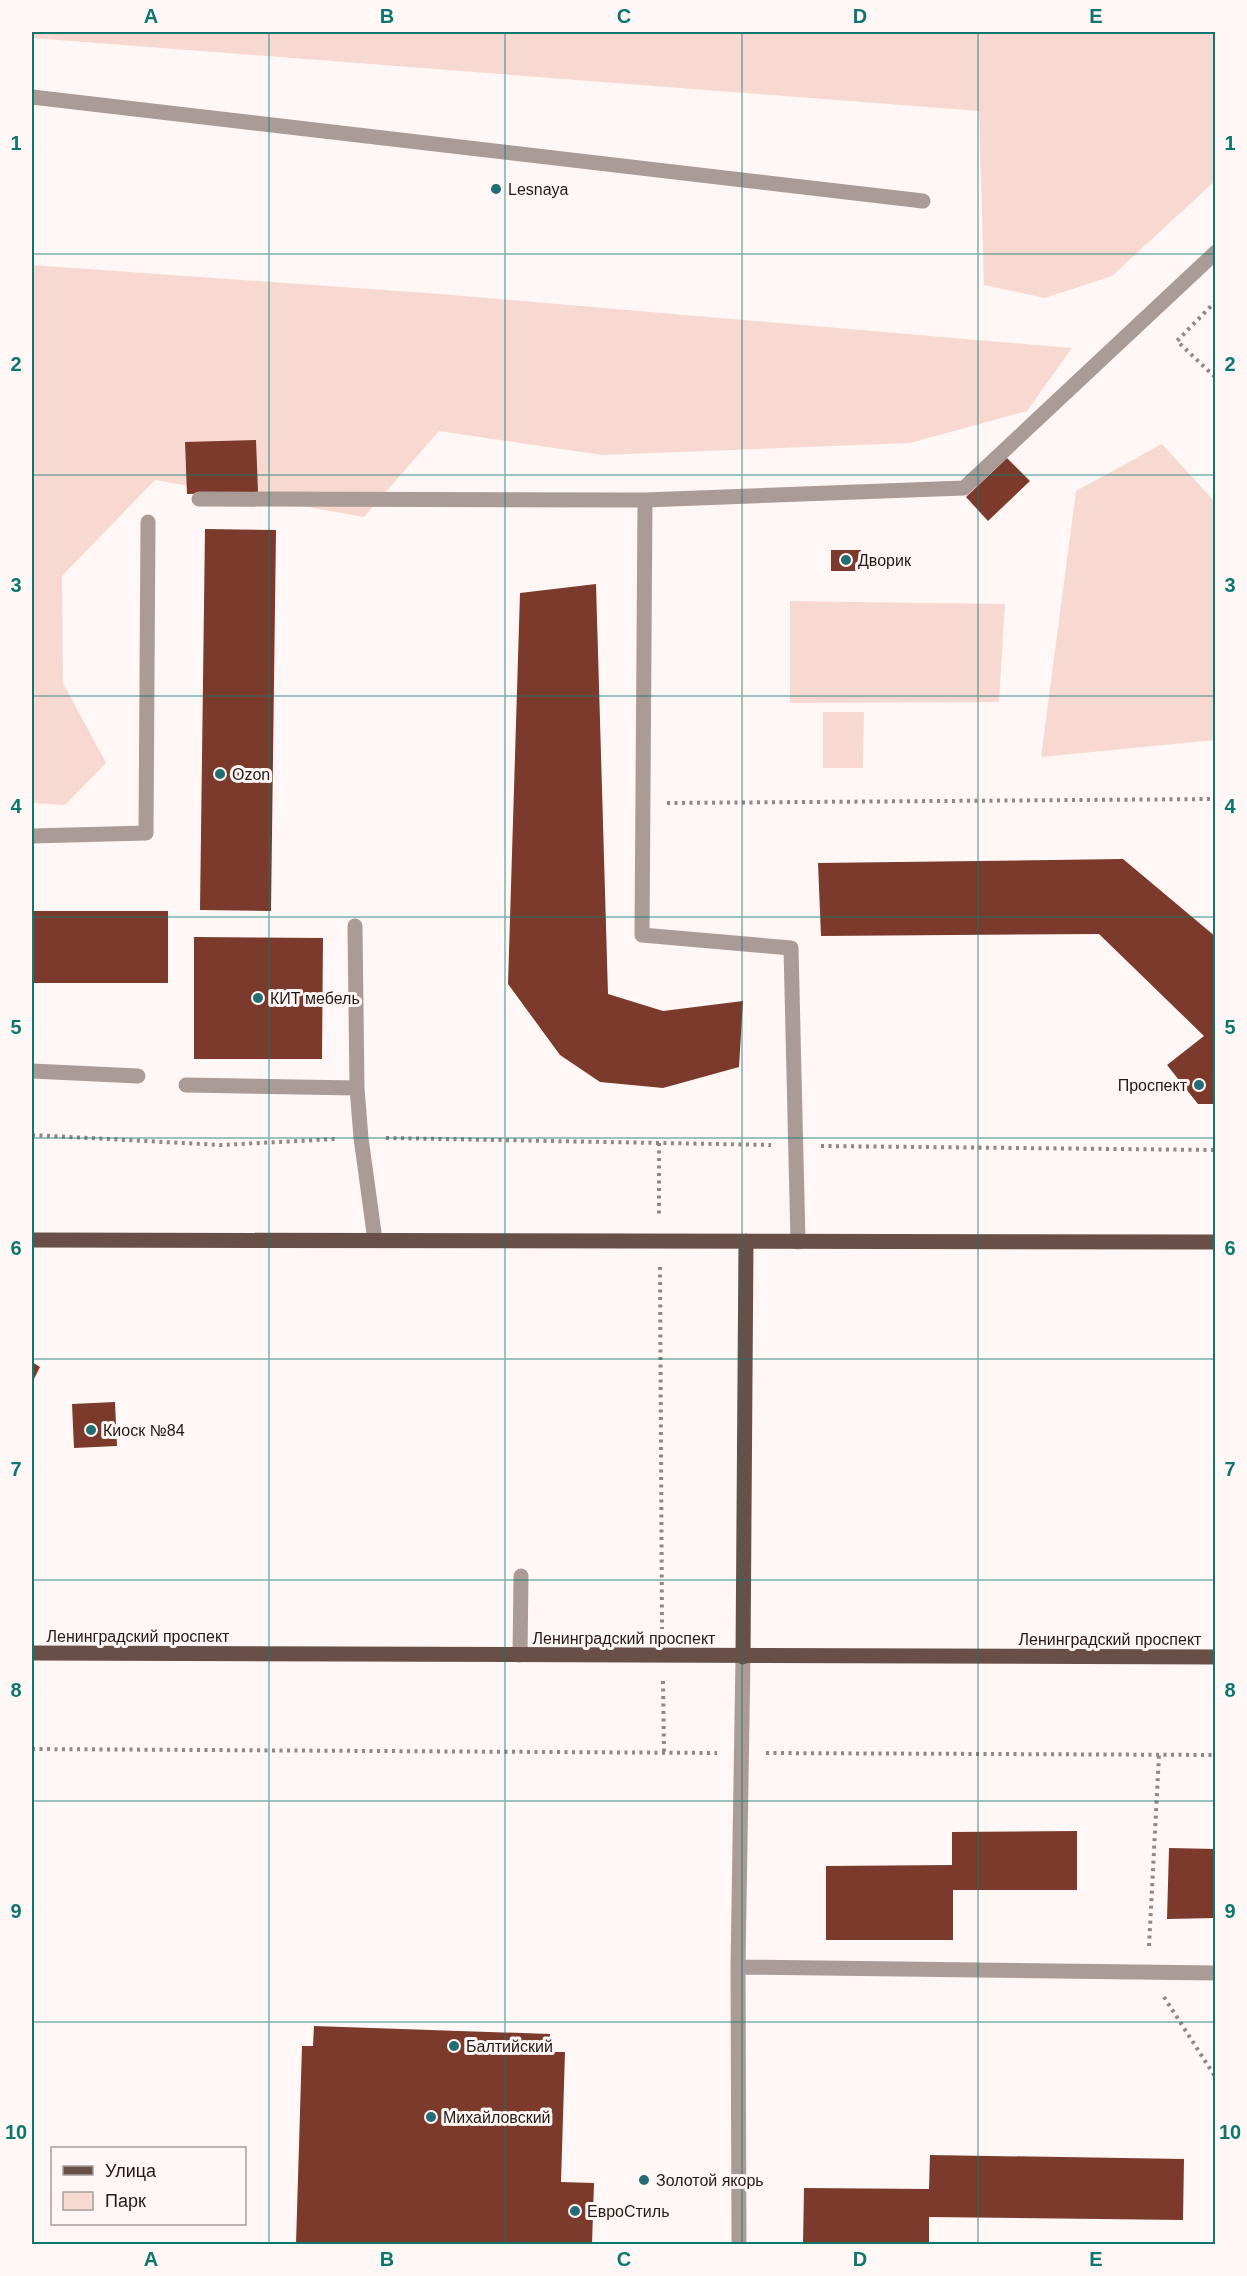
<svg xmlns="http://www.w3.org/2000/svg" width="1247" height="2276" viewBox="0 0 1247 2276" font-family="Helvetica,sans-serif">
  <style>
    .green { fill: #f8d9d2 }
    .building { fill: #7b3a2c }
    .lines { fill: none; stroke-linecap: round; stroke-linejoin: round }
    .path { stroke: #918684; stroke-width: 4; stroke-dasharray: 3 4.5; stroke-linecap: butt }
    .minor { stroke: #ab9b97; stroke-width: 15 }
    .major { stroke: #6a4f49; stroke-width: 15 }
    .grid { fill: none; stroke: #0f766e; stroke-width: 1.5; stroke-opacity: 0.55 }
    .poi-dot { fill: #236d75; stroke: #fff7f5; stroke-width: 2 }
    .labels { text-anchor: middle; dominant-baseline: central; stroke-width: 6; stroke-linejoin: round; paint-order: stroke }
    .poi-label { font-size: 16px; fill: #251815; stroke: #fff7f5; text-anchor: start }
    .street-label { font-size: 16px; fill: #251815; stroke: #fff7f5 }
    .neatline { fill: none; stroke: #0f766e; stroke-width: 2 }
    .grid-label { font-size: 20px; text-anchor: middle; font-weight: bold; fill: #0f766e }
  </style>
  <rect width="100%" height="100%" fill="#fff7f5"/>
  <path class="green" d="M32,32h1183v149l-103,95 -67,22 -61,-13 -5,-174 -947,-73z
    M32,265l409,29 631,54 -45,63 -117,32 -308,12 -163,-24 -75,86 -209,-37 -93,96 1,107 43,80 -41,42 -33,-2z
    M1162,444l53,58v238l-174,17 35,-266z
    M790,601l215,3 -6,98 -209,1z
    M823,712h41l-1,56h-40z"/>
  <path class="building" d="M256,440l2,52 -71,2 -2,-52z
    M1007,458l23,23 -42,40 -22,-24z
    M205,529l71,1 -5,381 -71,-1z
    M831,550h30v21h-30z
    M596,584l12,410 55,17 80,-10 -4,66 -76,21 -63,-6 -40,-27 -52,-71 12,-391z
    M1123,859l93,78v167h-18l-31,-39 37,-29 -105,-102 -278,2 -3,-73z
    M32,911h136v72h-136z
    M194,937l129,1 -1,121h-128z
    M32,1362l8,5 -8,16z
    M115,1402l2,44 -43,2 -2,-44z
    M1077,1831v59h-124v50h-127v-74l126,-1v-33z
    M1169,1848l47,1v69l-49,1z
    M314,2026l236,8 -1,18h16l-4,130 33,1 -2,61h-296l6,-198h11z
    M930,2155l254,4 -1,61 -254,-3v27h-126l1,-56 125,1z"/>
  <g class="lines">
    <path class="path" d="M1216,301l-39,40 39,37
      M667,803l549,-4
      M32,1135l189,10 115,-6
      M386,1138l385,7
      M659,1143v72
      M821,1146l395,4
      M660,1267l2,362
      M663,1681l1,72
      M32,1749l685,4
      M766,1753l450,2
      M1149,1946l10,-191
      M1164,1997l52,81"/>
    <path class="minor" d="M32,97l891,104
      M199,499l446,1
      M32,836l114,-3 2,-311
      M355,926l2,162
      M32,1071l106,5
      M186,1085l171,3 4,50 14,102
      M798,1242l-7,-294 -149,-13 3,-435 319,-12 252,-236
      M520,1655l1,-79
      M738,1967l478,6
      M739,2244l-1,-277 5,-310"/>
    <path class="major" d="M32,1240l1184,2
      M32,1653l1184,4
      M743,1657l3,-416"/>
  </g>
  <path class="grid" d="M269,32v2212M505,32v2212M742,32v2212M978,32v2212M32,254h1184M32,475h1184M32,696h1184M32,917h1184M32,1138h1184M32,1359h1184M32,1580h1184M32,1801h1184M32,2022h1184"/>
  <g class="poi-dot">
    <circle cx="496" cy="189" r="6"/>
    <circle cx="846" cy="560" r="6"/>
    <circle cx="220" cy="774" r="6"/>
    <circle cx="258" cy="998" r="6"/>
    <circle cx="1199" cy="1085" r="6"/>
    <circle cx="91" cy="1430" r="6"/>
    <circle cx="454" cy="2046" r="6"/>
    <circle cx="431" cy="2117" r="6"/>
    <circle cx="644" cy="2180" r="6"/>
    <circle cx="575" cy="2211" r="6"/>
  </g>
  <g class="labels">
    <g class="poi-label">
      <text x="508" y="189">Lesnaya</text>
      <text x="858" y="560">Дворик</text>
      <text x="232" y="774">Ozon</text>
      <text x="270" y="998">КИТ мебель</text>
      <text x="1187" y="1085" text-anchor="end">Проспект</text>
      <text x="103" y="1430">Киоск №84</text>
      <text x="466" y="2046">Балтийский</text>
      <text x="443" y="2117">Михайловский</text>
      <text x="656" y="2180">Золотой якорь</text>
      <text x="587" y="2211">ЕвроСтиль</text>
    </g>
    <g class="street-label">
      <text x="138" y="1636">Ленинградский проспект</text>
      <text x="624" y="1638">Ленинградский проспект</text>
      <text x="1110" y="1639">Ленинградский проспект</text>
    </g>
  </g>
  <rect width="1247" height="2276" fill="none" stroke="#fff7f5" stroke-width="66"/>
  <rect x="51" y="2147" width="195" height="78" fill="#fff7f5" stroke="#a89e9b" stroke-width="1.5"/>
  <rect x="63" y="2166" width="30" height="9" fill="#6a4f49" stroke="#a89e9b" stroke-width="1.5"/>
  <text x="105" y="2177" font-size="18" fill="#251815">Улица</text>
  <rect x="63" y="2192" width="30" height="18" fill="#f8d9d2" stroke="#a89e9b" stroke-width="1.5"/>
  <text x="105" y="2207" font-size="18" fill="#251815">Парк</text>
  <rect x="33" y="33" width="1181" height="2210" class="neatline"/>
  <g class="grid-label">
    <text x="151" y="23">A</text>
    <text x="387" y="23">B</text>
    <text x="624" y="23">C</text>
    <text x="860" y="23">D</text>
    <text x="1096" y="23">E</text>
    <text x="16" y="150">1</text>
    <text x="1230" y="150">1</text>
    <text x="16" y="371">2</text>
    <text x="1230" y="371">2</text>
    <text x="16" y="592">3</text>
    <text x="1230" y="592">3</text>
    <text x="16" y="813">4</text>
    <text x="1230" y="813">4</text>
    <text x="16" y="1034">5</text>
    <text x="1230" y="1034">5</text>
    <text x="16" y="1255">6</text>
    <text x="1230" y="1255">6</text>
    <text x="16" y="1476">7</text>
    <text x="1230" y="1476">7</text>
    <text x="16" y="1697">8</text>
    <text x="1230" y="1697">8</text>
    <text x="16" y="1918">9</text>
    <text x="1230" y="1918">9</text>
    <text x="16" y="2139">10</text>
    <text x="1230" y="2139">10</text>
    <text x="151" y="2266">A</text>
    <text x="387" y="2266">B</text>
    <text x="624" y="2266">C</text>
    <text x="860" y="2266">D</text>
    <text x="1096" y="2266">E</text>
  </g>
</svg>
